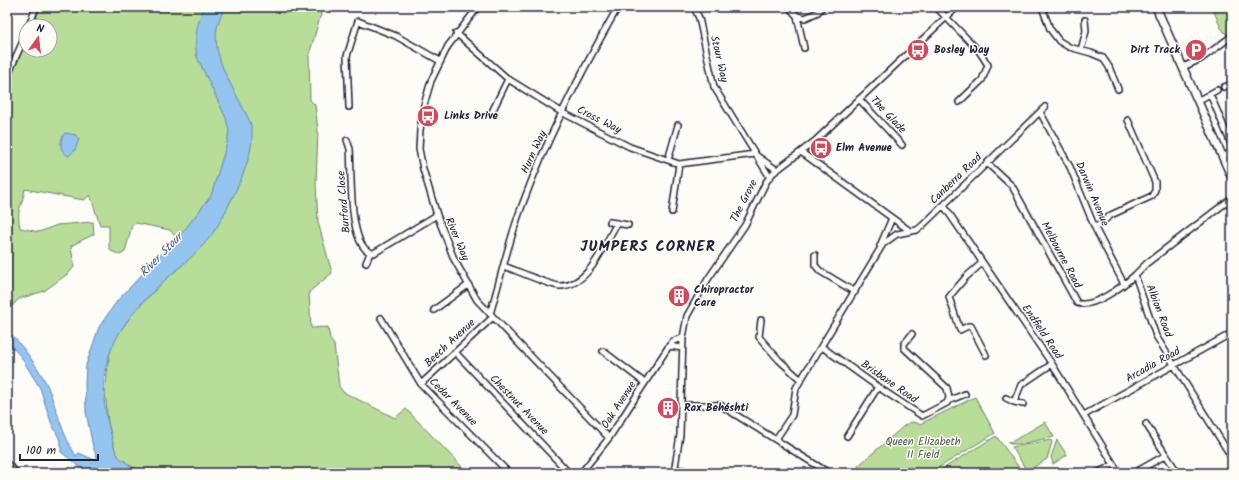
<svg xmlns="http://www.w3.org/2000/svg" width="1239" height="480" viewBox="0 0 1239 480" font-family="Kalam,sans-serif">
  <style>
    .green { fill: #b8dd98; stroke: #6d806a }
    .water { fill: #94c5f0; stroke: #6684a8 }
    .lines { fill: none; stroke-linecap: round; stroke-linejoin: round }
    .minor-casing { stroke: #22223b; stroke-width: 8 }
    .major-casing { stroke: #22223b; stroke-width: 10 }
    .minor { stroke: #fdfcf7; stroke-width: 5 }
    .major { stroke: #fdfcf7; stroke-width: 7 }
    .labels { text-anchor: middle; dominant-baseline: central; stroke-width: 3; stroke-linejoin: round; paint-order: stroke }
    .poi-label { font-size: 11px; font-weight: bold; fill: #22223b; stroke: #fdfcf7; text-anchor: start }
    .street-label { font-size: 11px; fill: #22223b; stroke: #fdfcf7 }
    .park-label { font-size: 11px; fill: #4f5a57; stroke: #fdfcf7 }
    .water-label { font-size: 12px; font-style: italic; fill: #4a5b7a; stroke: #fdfcf7 }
    .district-label { font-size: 15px; font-weight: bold; letter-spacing: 1px; fill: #22223b; stroke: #fdfcf7 }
  </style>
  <rect width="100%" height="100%" fill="#fdfcf7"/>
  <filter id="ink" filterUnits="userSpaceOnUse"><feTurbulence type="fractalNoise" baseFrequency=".025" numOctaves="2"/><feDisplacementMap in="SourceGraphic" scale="8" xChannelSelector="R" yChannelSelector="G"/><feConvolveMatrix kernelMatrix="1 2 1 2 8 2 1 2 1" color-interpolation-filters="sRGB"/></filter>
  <g filter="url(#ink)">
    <path class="green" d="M40,7h283l-14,48 1,45 5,5 3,25 -2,53 2,39 14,51 -23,19 2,36 17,-1 2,12 4,6 5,41 4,6 52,26 11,-9 62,64h-332v-4l-16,-10 -5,-8 -7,-28 -3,-31 4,-36 4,-14 19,-28 32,-33 28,-25 -22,-26 -34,-7 -4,2 -7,27 -5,3 -9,-4 -2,-4v-22h-9l-10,-30 -6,5 -59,-11c-3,19 -9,19 -5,39l19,4 18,-7 36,-3 1,12 -23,12 3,21 -5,6 -25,18 -25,8 -12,12v-225l19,-44v8h24v-24h-17z
      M1212,7h20v31l-2,1 -9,-11z
      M975,397l20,36 -65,40h-68l-4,-7 47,-41 7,-3 8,2z
      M1045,422l9,15 -34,7h-9l-3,-2 5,-1z
      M996,436l27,37h-87z
      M1051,440l1,2 -5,17 -20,12 -15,-24z
      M1057,440l10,15 -14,9 -2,-7z"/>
    <path class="water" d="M205,7h21c-24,34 1,69 17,101 4,8 9,15 9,25 1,27 -18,62 -30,85 -13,26 -35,43 -57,62 -49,45 -75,86 -54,154 2,8 3,17 8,23 2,3 5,2 7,5 3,4 5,6 10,7v4h-51l-4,-5 -20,-16v-10l-10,-20 -11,-34 -19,-31 -14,-16v-11c13,12 34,41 41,57 9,23 14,47 28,69l3,-3 18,8v-4l-4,-10 -7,-35 -1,-28 1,-19 13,-38 18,-26 68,-72 26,-33 16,-53 2,-12 -3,-13 -29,-61c-3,-16 -1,-35 8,-50z
      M65,133l11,2 3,4 -4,11 -6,6c-10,-4 -10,-16 -4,-23z"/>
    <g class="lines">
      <g class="minor-casing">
        <path id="minor" d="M478,7l-30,39 -17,35 -7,24 -4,25 -1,19 4,20 14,46 17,44 23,41 132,138
          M694,7l5,11 15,69 55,89
          M789,7l8,9 8,2 13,-6 4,-5
          M936,7l43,44 9,14 -6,15 -23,22
          M1042,7l8,22 9,12 10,6 22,6 12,5 6,9 9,22
          M797,16l7,32
          M29,26l7,-19
          M456,33l52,46 55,34 67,34 49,17 76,-10
          M1081,50l5,-19 -1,-11
          M1183,67l18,-8 31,-23
          M7,77l19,-43
          M1224,87l8,-3
          M1210,94l22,52
          M859,99l43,46
          M1199,100l18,-10
          M349,107l-2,-51 11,-35 38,15 44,25
          M1040,112l30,55 25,61 29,56
          M491,114l17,-35
          M347,140l3,9c2,20 -3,103 24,104l63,-38
          M801,152l109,79
          M757,156l20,14
          M1224,156l8,-4
          M668,160l10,-35
          M987,163l25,23 65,117c16,6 46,-17 58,-28
          M1232,198l-85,65 -12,12 21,61 76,122
          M944,206l108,158 67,109
          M672,212l7,-48
          M610,222l18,3
          M1095,228l16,-13 41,-19 3,-6v-8l-27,-62
          M880,246l12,-28
          M815,255v10l5,6 35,21
          M366,263l4,-10
          M982,263l-16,14 -17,20 11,33 8,-4h3l15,29
          M504,266c11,4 45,19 55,20 30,1 45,-41 58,-63
          M434,310l34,-25
          M490,314c11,-37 19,-75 33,-111 25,-68 59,-133 95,-196
          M381,318l40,66 88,89
          M761,320l-2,17 20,23 22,20
          M669,346l13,2
          M822,347l56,40 44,29 25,-13 2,-5 -2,-10 -43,-40v-4l8,-10
          M603,351l42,32
          M455,352l114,121
          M421,384l72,-67
          M1006,398l8,4 7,-17 31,-21
          M948,401l17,-7
          M1014,402l9,2
          M682,405h38l109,68
          M1084,415l148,-82
          M1146,424l20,31
          M847,436l31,-49
          M776,439l16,-24 4,-27 87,-144 14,-10 20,-4 5,-4 123,-119
          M675,469l25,4
          M581,473l28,-35 58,-89 6,-8 10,-3
          M674,473l6,-38 3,-97 4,-22 21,-37 37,-54 21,-43 7,-9 42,-32 142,-134
          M1097,473l16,-8
          M1134,473l32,-18 12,18"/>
      </g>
      <g class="major-casing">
        <path id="major" d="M1156,7l76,171
          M7,465l8,8"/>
      </g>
      <use href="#minor" class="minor"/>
      <use href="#major" class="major"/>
    </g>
  </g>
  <defs>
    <g id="bus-disc" transform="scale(1.15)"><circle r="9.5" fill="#d1495b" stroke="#fdfcf7"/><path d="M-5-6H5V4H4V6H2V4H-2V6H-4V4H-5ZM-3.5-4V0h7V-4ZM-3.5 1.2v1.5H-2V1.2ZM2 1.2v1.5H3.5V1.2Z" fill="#fff"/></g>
    <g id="parking-disc" transform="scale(1.15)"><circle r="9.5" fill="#d1495b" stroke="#fdfcf7"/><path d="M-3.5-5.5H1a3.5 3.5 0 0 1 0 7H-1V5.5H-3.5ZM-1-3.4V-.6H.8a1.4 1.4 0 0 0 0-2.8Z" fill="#fff"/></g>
    <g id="building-disc" transform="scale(1.15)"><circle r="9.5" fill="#d1495b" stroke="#fdfcf7"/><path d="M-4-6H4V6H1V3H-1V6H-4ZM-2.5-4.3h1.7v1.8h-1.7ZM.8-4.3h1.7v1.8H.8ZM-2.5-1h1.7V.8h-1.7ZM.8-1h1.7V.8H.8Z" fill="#fff"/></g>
  </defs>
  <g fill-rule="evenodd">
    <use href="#bus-disc" x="918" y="50"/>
    <use href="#parking-disc" x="1196" y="50"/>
    <use href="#bus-disc" x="428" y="116"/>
    <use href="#bus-disc" x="821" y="148"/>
    <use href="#building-disc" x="679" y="296"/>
    <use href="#building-disc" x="668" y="408"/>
  </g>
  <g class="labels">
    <g class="poi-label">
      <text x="934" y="50">Bosley Way</text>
      <text x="1180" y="50" text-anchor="end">Dirt Track</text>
      <text x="444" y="116">Links Drive</text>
      <text x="836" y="148">Elm Avenue</text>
      <text x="694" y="290">Chiropractor<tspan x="694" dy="13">Care</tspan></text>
      <text x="684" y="408">Rax Behéshti</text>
    </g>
    <g class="street-label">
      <text transform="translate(719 59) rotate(77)">Stour Way</text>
      <text transform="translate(888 115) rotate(47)">The Glade</text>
      <text transform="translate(599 120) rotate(27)">Cross Way</text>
      <text transform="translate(534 152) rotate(-65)">Hurn Way</text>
      <text transform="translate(956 179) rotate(-44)">Canberra Road</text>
      <text transform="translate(1092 194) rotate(67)">Darwin Avenue</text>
      <text transform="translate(744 201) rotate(-63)">The Grove</text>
      <text transform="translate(344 202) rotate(-95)">Burford Close</text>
      <text transform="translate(457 239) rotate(67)">River Way</text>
      <text transform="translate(1061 255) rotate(62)">Melbourne Road</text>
      <text transform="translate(1159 311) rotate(69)">Albion Road</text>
      <text transform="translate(1042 332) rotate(56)">Endfield Road</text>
      <text transform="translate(450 343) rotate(-43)">Beech Avenue</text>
      <text transform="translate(1153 365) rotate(-29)">Arcadia Road</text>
      <text transform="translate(889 382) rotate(35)">Brisbane Road</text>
      <text transform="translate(453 402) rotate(45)">Cedar Avenue</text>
      <text transform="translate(519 405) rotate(46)">Chestnut Avenue</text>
      <text transform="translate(619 405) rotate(-57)">Oak Avenue</text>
    </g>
    <g class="park-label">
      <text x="923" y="442">Queen Elizabeth<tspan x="923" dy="13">II Field</tspan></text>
    </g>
    <g class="water-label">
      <text transform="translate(161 255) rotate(-46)">River Stour</text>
    </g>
    <g class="district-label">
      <text x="648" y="247">JUMPERS CORNER</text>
    </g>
  </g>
  <rect width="1239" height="480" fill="none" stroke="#fdfcf7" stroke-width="24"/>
  <rect x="12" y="12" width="1215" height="456" fill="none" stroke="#22223b" stroke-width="1.5" filter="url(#ink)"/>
  <g transform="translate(38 38) rotate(14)"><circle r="19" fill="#fdfcf7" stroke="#a5a5ac"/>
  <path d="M0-3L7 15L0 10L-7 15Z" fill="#d1495b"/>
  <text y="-6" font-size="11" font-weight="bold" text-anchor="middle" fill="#22223b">N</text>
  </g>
  <path d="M20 454v6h78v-6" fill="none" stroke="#22223b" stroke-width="2"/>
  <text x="26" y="454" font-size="12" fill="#22223b" stroke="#fdfcf7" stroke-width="3" paint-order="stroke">100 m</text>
</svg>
